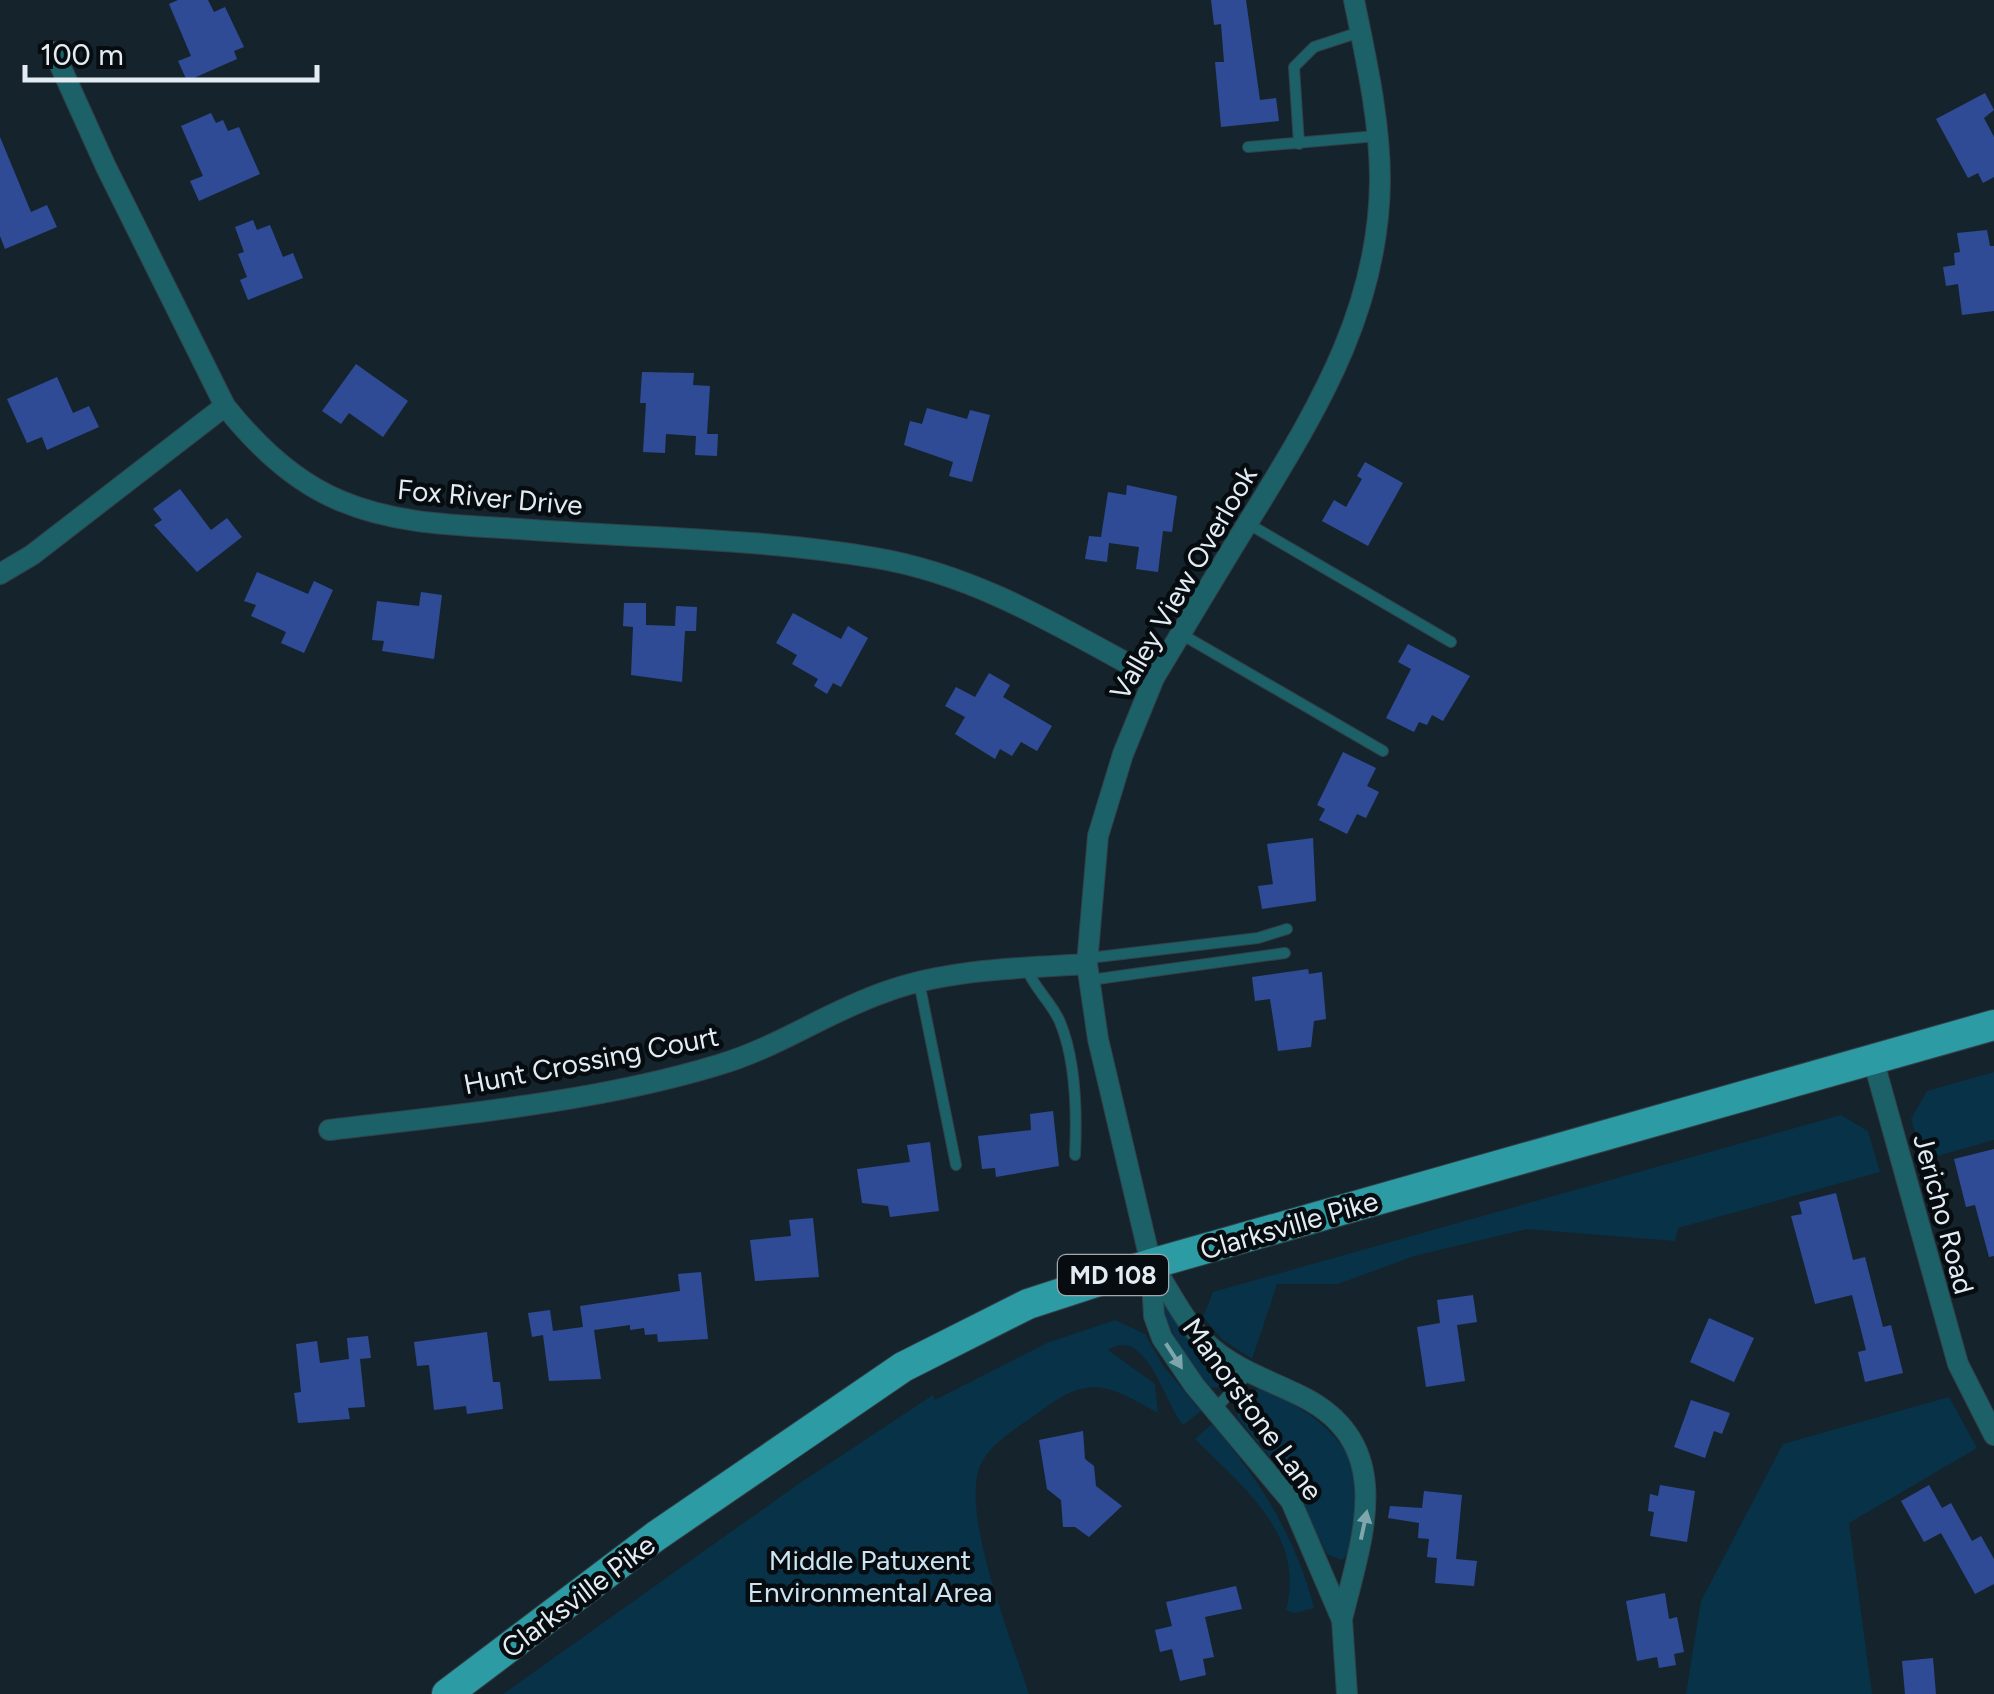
<svg xmlns="http://www.w3.org/2000/svg" width="1994" height="1694" viewBox="0 0 1994 1694" font-family="Figtree,sans-serif">
  <style>
    .green { fill: #073247 }
    .building { fill: #2f4b96 }
    .lines { fill: none; stroke-linecap: round; stroke-linejoin: round }
    .lane-casing { stroke: #324048; stroke-width: 12 }
    .street-casing { stroke: #324048; stroke-width: 22 }
    .primary-casing { stroke: #324048; stroke-width: 32 }
    .lane { stroke: #1b6167; stroke-width: 10 }
    .street { stroke: #1b6167; stroke-width: 20 }
    .primary { stroke: #2d9ba4; stroke-width: 30 }
    .oneway { fill: #7fa6ac }
    .labels { text-anchor: middle; dominant-baseline: central; stroke-width: 9; stroke-linejoin: round; paint-order: stroke }
    .shield { fill: #060c10; stroke: #a1a9ae; stroke-width: 2.5 }
    .shield-label { font-size: 25px; font-weight: bold; fill: #e3ecf2 }
    .street-label { font-size: 28px; fill: #e3ecf2; stroke: #060c10 }
    .park-label { font-size: 28px; fill: #cde4f2; stroke: #060c10 }
  </style>
  <rect width="100%" height="100%" fill="#15242c"/>
  <path class="green" d="M1994,1072v68l-71,20 -12,-41 16,-28z
    M1841,1115l27,16 12,41 -202,56 -3,13 -148,-12 -113,27 -76,28h-61l-25,75 -30,-20 -19,-22 10,-25z
    M1168,1304l20,33 37,35 2,11 -5,5 -12,-1 -27,-33 -23,-47z
    M1115,1320l30,14 19,33 37,44 -18,14c-19,-23 -37,-100 -75,-75l47,34 3,29c-47,-27 -68,-40 -116,-3 -19,14 -53,33 -62,56 -20,48 33,177 49,228h-526l294,-209 136,-90 2,5 112,-57z
    M1259,1388c57,22 114,66 97,135 -3,13 -4,28 -14,37l-15,-6 -40,-76 -50,-61 2,-14z
    M1949,1397l28,51 -128,75 23,171h-186l15,-93 82,-157z
    M1212,1424c47,54 84,114 102,184l-19,5 -9,-3c20,-76 -44,-123 -91,-171z"/>
  <path class="building" d="M178,0h30l6,12 11,-5 19,40 -10,4 3,8 -50,22 -9,-20 13,-5 -22,-52z
    M1211,0h35l14,100 16,-2 3,23 -58,6 -6,-65h9l-3,-38 -7,1z
    M1985,93l9,17 -10,8 10,19v40l-11,6 -5,-10 -10,5 -32,-59z
    M211,113l5,10 7,-3 5,11 11,-4 21,47 -61,27 -9,-20 13,-5 -22,-50z
    M0,137l31,75 16,-7 10,22 -52,22 -5,-13z
    M253,220l4,10 13,-5 13,32 10,-4 10,25 -55,22 -8,-20 7,-3 -9,-23 6,-2 -9,-25z
    M1987,230l3,16h4v65l-32,4 -4,-31 -12,2 -3,-19 12,-2 -1,-12 6,-1 -3,-19z
    M356,364l52,37 -25,36 -34,-24 -8,11 -19,-13z
    M642,372l52,1 -1,12 17,1 -3,48h11l-1,22 -22,-1 1,-19 -30,-2 -1,19 -22,-1 3,-49h-6z
    M57,377l16,36 16,-7 10,21 -52,23 -5,-13 -15,6 -20,-44z
    M927,408l40,11 3,-9 20,5 -18,67 -23,-6 4,-14 -49,-17 6,-24 12,3z
    M1365,462l38,21 -35,63 -46,-25 12,-21 12,7 16,-28 -5,-3z
    M1127,485l50,11 -5,36 -9,-1 -5,41 -22,-3 3,-22 -30,-4 -2,19 -22,-3 4,-23 12,1 7,-45 18,3z
    M180,489l31,41 16,-12 15,19 -45,35 -43,-47 8,-5 -9,-11z
    M257,572l51,22 6,-13 19,9 -29,63 -23,-10 5,-11 -35,-16 5,-11 -12,-4z
    M421,592l21,3 -8,64 -52,-8 2,-10 -12,-1 5,-39 42,5z
    M624,603h22v22l29,1 1,-20 21,1 -1,24h-11l-3,51 -51,-7 2,-48 -10,-1z
    M793,613l48,26 7,-13 20,12 -27,49 -8,-4 -6,11 -13,-8 4,-7 -26,-15 5,-9 -21,-12z
    M1408,644l62,32 -27,45 -11,-6 -5,10 -8,-3 -5,10 -28,-14 25,-49 -13,-7z
    M989,673l21,12 -7,12 49,29 -15,25 -16,-9 -9,14 -12,-7 -5,10 -40,-25 10,-17 -20,-11 11,-19 19,10z
    M1343,752l33,16 -9,18 12,6 -13,26 -9,-4 -10,20 -28,-14 6,-11 -8,-4z
    M1313,838l3,63 -54,8 -4,-23 15,-2 -6,-40z
    M1308,969l1,5 13,-2 4,47 -12,2 -3,26 -33,4 -8,-52 -15,2 -3,-24z
    M1053,1111l6,55 -63,11 -1,-9 -13,1 -4,-33 53,-6 -1,-16z
    M930,1142l9,69 -49,6 -2,-11 -26,-3 -5,-34 53,-7 -3,-17z
    M1994,1149v107l-5,1 -14,-52 -9,2 -12,-48z
    M1836,1193l17,67 12,-3 18,70 8,-2 12,48 -38,9 -7,-30 8,-2 -14,-55 -37,9 -24,-88 11,-2 -3,-12z
    M813,1218l6,59 -64,4 -5,-41 41,-4 -2,-16z
    M701,1272l7,67 -50,3 -1,-8 -12,1 -1,-7 -14,2v-5l-36,5 7,49 -52,2 -6,-46 -11,2 -4,-24 22,-3 3,21 30,-4 -3,-21 100,-15 -2,-17z
    M1473,1295l4,27 -20,3 8,56 -39,6 -9,-60 23,-4 -3,-23z
    M1709,1318l45,20 -20,44 -44,-20z
    M487,1332l6,50h7l3,27 -36,5 -1,-8 -32,4 -5,-45 -12,1 -3,-24z
    M368,1336l3,22 -11,1 5,48 -17,1 2,11 -52,4 -4,-30 7,-1 -5,-48 21,-3 3,22 29,-4 -2,-21z
    M1691,1400l39,13 -8,21 -8,-3 -9,27 -31,-11z
    M1083,1431l2,28 9,7 2,20 26,20 -33,31 -14,-10h-12l-2,-27 -14,-11 -8,-49z
    M1660,1485l35,6 -8,51 -37,-6 4,-24 -6,-1 2,-17 8,2z
    M1929,1485l13,23 9,-5 21,38 9,-5 13,23v25l-19,10 -34,-61 -17,9 -23,-41z
    M1424,1491l38,4 -6,64 21,2 -3,25 -39,-3 2,-25 -10,-1 2,-18 -11,-1 1,-15 -31,-5 2,-12 32,2z
    M1236,1586l6,23 -37,8 9,40 -11,2 3,16 -26,6 -8,-32 -12,3 -5,-22 17,-4 -6,-24z
    M1665,1593l4,26 8,-2 7,35 -10,2 2,11 -17,3 -2,-11 -20,4 -11,-60z
    M1933,1658l3,36h-31l-3,-33z"/>
  <g class="lines">
    <g class="lane-casing">
      <path id="lane" d="M1299,144l-5,-77 20,-20 46,-15
        M1248,147l129,-11
        M1247,523l204,119
        M1181,634l202,117
        M1089,958l169,-20 29,-9
        M1027,969c7,19 25,34 33,53 16,39 17,92 15,133
        M1090,980l195,-27
        M919,982l37,183
        M1216,1408l32,-34"/>
    </g>
    <g class="street-casing">
      <path id="street" d="M54,52l52,115 119,239c31,39 69,76 116,95 57,24 118,24 179,28 118,9 240,9 356,29 102,17 189,72 278,120
        M0,574l32,-19 193,-149
        M1873,1059l85,305 36,71
        M329,1130c125,-15 268,-28 389,-65 59,-17 109,-53 167,-73 63,-23 136,-24 202,-28
        M1153,1265c16,25 31,56 52,77 29,28 65,38 100,56 93,49 56,142 37,221
        M1347,1694l-5,-74 -51,-119 -97,-116 -32,-47 -8,-22 -3,-52 -53,-225 -11,-75 11,-128 25,-82 31,-76c35,-58 70,-117 106,-175 63,-103 119,-199 120,-323 0,-60 -14,-121 -26,-180"/>
    </g>
    <g class="primary-casing">
      <path id="primary" d="M447,1694l209,-158 247,-169 125,-63 123,-40 843,-239"/>
    </g>
    <use href="#lane" class="lane"/>
    <use href="#street" class="street"/>
    <use href="#primary" class="primary"/>
  </g>
  <defs><path id="oneway-solid" d="M-6-.8H1V-3.2L6.5 0L1 3.2V.8H-6Z" transform="scale(2.5)"/></defs>
  <g class="oneway">
    <use href="#oneway-solid" transform="translate(1174 1356) rotate(57)"/>
    <use href="#oneway-solid" transform="translate(1364 1525) rotate(-78)"/>
  </g>
  <g class="labels">
    <rect class="shield" x="1058" y="1255" width="110" height="40" rx="8"/>
    <g class="shield-label">
      <text x="1113" y="1275">MD 108</text>
    </g>
    <g class="street-label">
      <text transform="translate(490 497) rotate(5)">Fox River Drive</text>
      <text transform="translate(1183 583) rotate(-60)">Valley View Overlook</text>
      <text transform="translate(591 1060) rotate(-11)">Hunt Crossing Court</text>
      <text transform="translate(1944 1214) rotate(75)">Jericho Road</text>
      <text transform="translate(1289 1225) rotate(-16)">Clarksville Pike</text>
      <text transform="translate(1253 1409) rotate(54)">Manorstone Lane</text>
      <text transform="translate(578 1596) rotate(-37)">Clarksville Pike</text>
    </g>
    <g class="park-label">
      <text x="870" y="1560">Middle Patuxent<tspan x="870" dy="32">Environmental Area</tspan></text>
    </g>
  </g>
  <path d="M25 65v15h292v-15" fill="none" stroke="#e3ecf2" stroke-width="5"/>
  <text x="40" y="65" font-size="30" fill="#e3ecf2" stroke="#060c10" stroke-width="8" paint-order="stroke">100 m</text>
</svg>
